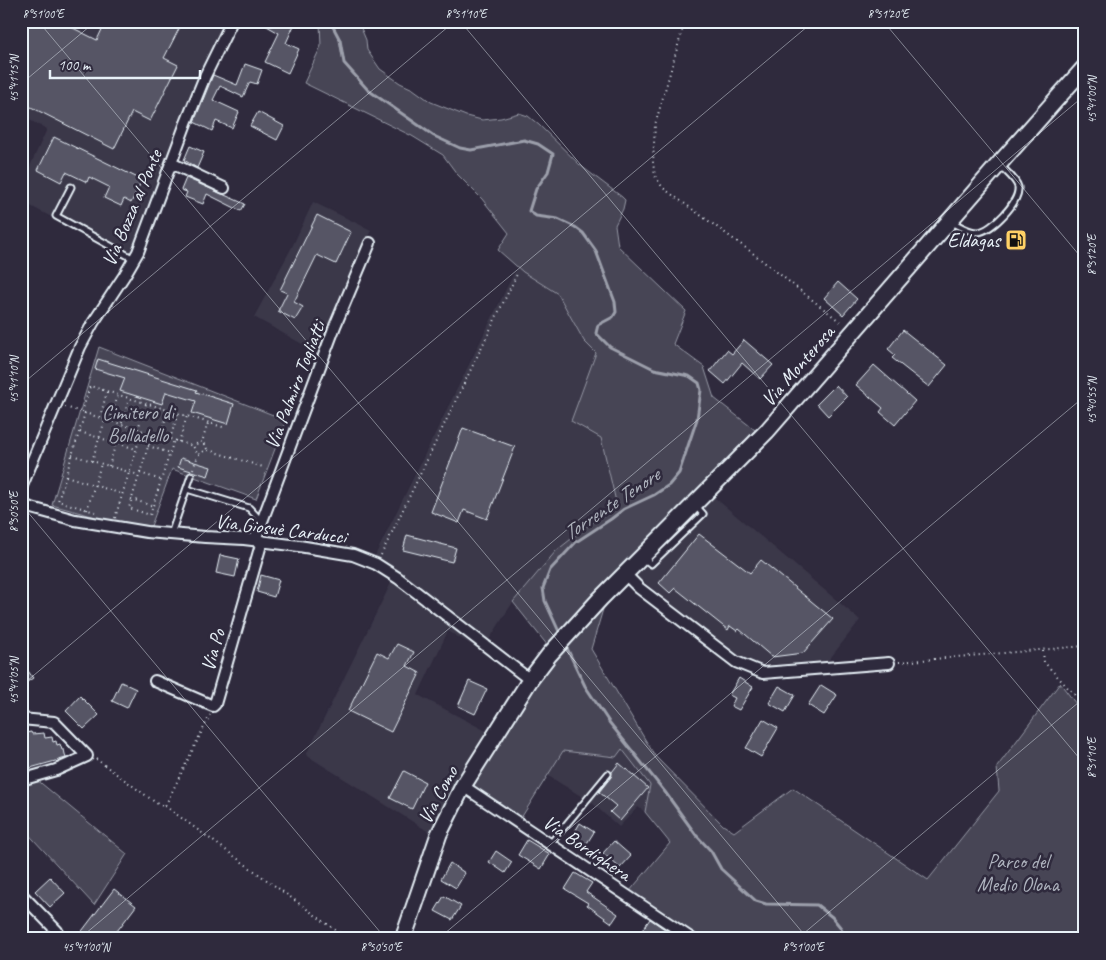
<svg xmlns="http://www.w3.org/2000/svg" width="1106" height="960" viewBox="0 0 1106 960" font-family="Caveat,sans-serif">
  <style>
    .built { fill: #3b3749 }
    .green { fill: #464455; stroke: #979aa6 }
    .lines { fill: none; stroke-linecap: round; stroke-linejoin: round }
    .stream { stroke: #9c9fab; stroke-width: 3 }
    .building { fill: #575565; stroke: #e8f1f8 }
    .service-casing { stroke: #e8f1f8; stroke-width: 9 }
    .minor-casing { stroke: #e8f1f8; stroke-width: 14 }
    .secondary-casing { stroke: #e8f1f8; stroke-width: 19 }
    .path { stroke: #e8f1f8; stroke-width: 2; stroke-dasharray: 1 4; stroke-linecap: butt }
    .service { stroke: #2f2a3d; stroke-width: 5 }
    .minor { stroke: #2f2a3d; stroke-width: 10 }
    .secondary { stroke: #2f2a3d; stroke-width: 15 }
    .ticks { fill: none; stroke: #e8f1f8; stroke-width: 1; stroke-opacity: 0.45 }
    .labels { text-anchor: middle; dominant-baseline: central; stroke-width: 5; stroke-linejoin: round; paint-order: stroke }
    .street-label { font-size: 20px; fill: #e8f1f8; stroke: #2f2a3d }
    .poi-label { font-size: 20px; fill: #e8f1f8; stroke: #2f2a3d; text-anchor: end }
    .park-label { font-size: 20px; fill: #afb4bf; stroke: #2f2a3d }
    .water-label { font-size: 21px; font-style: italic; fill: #afb4be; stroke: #2f2a3d }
    .neatline { fill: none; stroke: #e8f1f8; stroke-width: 2 }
    .ticks-label { font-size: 12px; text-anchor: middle; fill: #e8f1f8 }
  </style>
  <rect width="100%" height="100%" fill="#2f2a3d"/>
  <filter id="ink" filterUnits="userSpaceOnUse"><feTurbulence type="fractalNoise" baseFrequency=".02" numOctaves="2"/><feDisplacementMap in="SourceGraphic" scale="10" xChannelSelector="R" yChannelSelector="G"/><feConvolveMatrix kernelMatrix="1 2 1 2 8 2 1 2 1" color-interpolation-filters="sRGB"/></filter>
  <g filter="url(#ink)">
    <path class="built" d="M21,21h212l-26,51 -72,189 -114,-60v-15l26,-57 -26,-13z
      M313,202l58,28 -51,124 -66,-37 38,-70z
      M517,267l41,27 26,47 12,12 -25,68 30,17 16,68 -27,18 -34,27 -43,51 -31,49 -34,-20 -30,64 70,37 -59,100 -123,-77 88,-178 -24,-11z
      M701,486l159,134 -32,41 -64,4 -25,-7 -115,-92z
      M621,749l29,36 -5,27 -7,-5 -19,20 -27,-24 -45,-28 16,-24 53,6z"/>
    <path class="green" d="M316,21h42l8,19 1,10 13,19 20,14 13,6 18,13 35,14 16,4 19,-2 18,-5 9,3 11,9 42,41 41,31 3,3 -2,9 -8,16 3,21 68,65 -13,33 31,23 10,31 41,32 -207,216 -35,-44 43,-51 34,-27 27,-18 -16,-68 -30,-17 25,-68 -12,-12 -26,-47 -35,-22 -25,-22 11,-17 -27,-34 -25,-25 -14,-19 -31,-19 -108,-53 17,-37 -1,-23z
      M99,347l187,73 -30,79 -84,-30 -21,57 -37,-4 -62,-17z
      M604,606l-13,43 64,107 68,69 11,7 59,-44 135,92 71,-89 -2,-24 63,-84 16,21 9,-11v246h-406l-55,-41 46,-55 -25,-31 5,-27 -28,-36 -6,8 -53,-6 -42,67 -48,-32 63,-103 26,-34z
      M36,779l91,75 -33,51 -73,-79v-45z"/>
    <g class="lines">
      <path class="stream" d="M330,21l10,19 4,23 24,27 66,46 26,12 11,2 53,-10 14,4 15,10 -5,18 -12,17 -7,22 7,5 22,3 17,8 8,6 13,18 19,51 1,10 -3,5 -15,8 -2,8 14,14 44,22 35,7 10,7 2,7 -4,29 -18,54 -10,12 -15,10 -30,14 -13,10 -35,23 -26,28 -7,18 2,13 16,35
        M565,644l20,42 24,36 56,70 31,43 15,16 10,18 35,32 10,3 51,1 15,12 9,11 4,11"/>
    </g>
    <path class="building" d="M30,21h29l38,19 9,-19h77l-19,37 14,7 -28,56 -18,-9 -18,37 -93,-47v-64z
      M258,21h38l-10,22 13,6 -11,24 -23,-11 14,-29z
      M245,64l17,6 -5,14 -7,-2 -7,15 -23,-11 -7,14 26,12 -7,16 -16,-7 -4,10 -18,-9 19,-47 24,10z
      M258,112l26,14 -7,14 -27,-14z
      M54,137l88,43 -11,23 -7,-4 -3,7 -17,-8 5,-11 -20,-10 -2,5 -21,-10 -5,10 -23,-12z
      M190,146l14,6 -7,16 -13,-8z
      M186,178l59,26 -4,7 -34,-17 -4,10 -18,-7 2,-5 -6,-2z
      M317,215l34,17 -15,32 -19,-9 -23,47 9,5 -8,13 -17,-9 9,-18 -7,-3z
      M838,282l19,17 -14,16 -19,-17z
      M903,330l44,35 -18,22 -37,-29 3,-3 -7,-6z
      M744,340l29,25 -13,14 -18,-16 -17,21 -15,-13 17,-21 5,4z
      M98,359l99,31 -1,2 38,12 -6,20 -36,-11 4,-12 -30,-9 -4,12 -42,-13 5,-13 -30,-9z
      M874,365l41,36 -20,24 -15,-13 3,-4 -27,-23z
      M836,385l11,12 -19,19 -11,-12z
      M463,428l52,19 -28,72 -23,-9 -5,13 -28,-11z
      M181,458l30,9 -3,9 -30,-9z
      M699,534l51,39 11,-13 72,59 -30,34 -31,4 -33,-28 -2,2 -7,-5 -2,4 -53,-42 -5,5 -11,-10z
      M407,535l49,13 -4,14 -49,-12z
      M220,555l19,4 -4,18 -19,-4z
      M261,575l18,5 -5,17 -17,-5z
      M397,644l17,8 -7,14 13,7 -29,59 -43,-21 29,-59 12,6z
      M21,661l12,17 -12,8z
      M739,678l14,9 -14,23 -8,-4 4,-8 -6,-3z
      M469,681l18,8 -12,25 -17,-8z
      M121,682l15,7 -9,19 -15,-7z
      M821,685l16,10 -13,20 -16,-10z
      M779,686l16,9 -10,17 -16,-9z
      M80,696l19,19 -15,14 -18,-18z
      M763,719l15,9 -17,29 -15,-9z
      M31,732l1,2 12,-1 1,5 7,-1 1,5 3,-1 1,4 3,-1 2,6h2l2,8 -43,12 -2,-7v-29z
      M619,763l29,25 -28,33 -10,-9 6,-6 -17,-14 12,-15 1,-5z
      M404,771l21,11 -13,27 -22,-11z
      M580,823l14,9 -10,16 -14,-8z
      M527,840l23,14 -9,15 -23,-14z
      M614,841l17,15 -11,12 -17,-15z
      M496,851l16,11 -7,11 -16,-11z
      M450,863l15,10 -9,15 -15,-9z
      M575,873l17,10 -6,9 32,22 -6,9 -25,-18 1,-2 -23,-14z
      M50,877l15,16 -15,14 -15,-16z
      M114,889l22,17 -25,33h-35z
      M444,896l17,10 -9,14 -17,-9z
      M650,919l16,11 -6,9h-12l-8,-6z"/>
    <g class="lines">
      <g class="service-casing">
        <path id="service" d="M71,187l-15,29 78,43
          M952,222c8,4 16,10 26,10 14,-1 42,-30 40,-45 -2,-8 -12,-15 -17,-21
          M187,489l62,19 13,14
          M171,534l20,-58
          M643,558l8,6 52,-50 -8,-9
          M550,844l58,-70"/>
      </g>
      <g class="minor-casing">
        <path id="minor" d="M171,163l53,25
          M21,488l59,-141 13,-24 31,-47 14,-24 48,-129 19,-47 27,-55
          M21,505l54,15 72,12 58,5 39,2 55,7 54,9 23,9 22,14 132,102
          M255,540l80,-214 35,-83
          M625,574l14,14 97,74 27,11 126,-10
          M155,681l58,25 2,-2 47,-163
          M21,719l33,3 33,34 -31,14 -35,10
          M463,786l229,153
          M21,894l36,37 4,8"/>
      </g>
      <g class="secondary-casing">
        <path id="secondary" d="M403,939l36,-105 24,-48 67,-106 19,-25 51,-56 167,-168 232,-267 86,-97"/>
      </g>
      <path class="path" d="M685,21l-30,104 -2,38 2,13 8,12 87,63 93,73
        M65,407l128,39 5,9 9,-6 -5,-8 -9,5
        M82,412l8,-26 136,42
        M85,413l-27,88 37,11
        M100,417l7,-25
        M110,421l8,-26
        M138,429l8,-25
        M80,432l56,17
        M152,434l-23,74 21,7 24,-75
        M160,436l8,-25
        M170,439l8,-26
        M203,439l5,-16
        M179,442l8,-26
        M148,446l22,7
        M208,450l55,17
        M72,455l67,20
        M92,461l13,-41
        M109,466l20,-67
        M193,469l5,-14
        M140,473l21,7
        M66,476l56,18
        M131,499l22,7
        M87,510l14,-46
        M115,518l27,-87
        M381,555l136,-281
        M1043,651l1,11 41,44
        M899,662l186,-16
        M96,759l63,46 6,1 45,-91
        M165,806l183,133"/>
      <use href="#service" class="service"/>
      <use href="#minor" class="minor"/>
      <use href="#secondary" class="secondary"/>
    </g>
  </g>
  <path class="ticks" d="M38,21l770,918M460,21l625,744M883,21l202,241M21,84l75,-63M21,385l434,-364M21,504l365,435M21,686l793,-665M79,939l1006,-844M438,939l647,-543M797,939l288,-242"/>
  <defs>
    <g id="fuel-square" transform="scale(1.125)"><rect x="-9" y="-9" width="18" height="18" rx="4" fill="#ffd166" stroke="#2f2a3d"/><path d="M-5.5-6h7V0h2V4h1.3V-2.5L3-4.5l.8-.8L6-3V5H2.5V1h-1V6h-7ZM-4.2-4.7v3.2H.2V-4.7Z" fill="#111"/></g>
  </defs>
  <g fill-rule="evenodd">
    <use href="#fuel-square" x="1016" y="240"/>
  </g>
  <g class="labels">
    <g class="street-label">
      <text transform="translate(132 208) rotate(-67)">Via Bozza al Ponte</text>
      <text transform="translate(798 366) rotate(-49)">Via Monterosa</text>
      <text transform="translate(295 385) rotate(-69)">Via Palmiro Togliatti</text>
      <text transform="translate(281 529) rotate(7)">Via Giosuè Carducci</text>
      <text transform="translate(213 650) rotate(-74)">Via Po</text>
      <text transform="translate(438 795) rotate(-62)">Via Como</text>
      <text transform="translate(587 848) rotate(34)">Via Bordighera</text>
    </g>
    <g class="poi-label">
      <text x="1000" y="240">Eldagas</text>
    </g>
    <g class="park-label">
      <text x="138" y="412">Cimitero di<tspan x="138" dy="23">Bolladello</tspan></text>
      <text x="1018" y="861">Parco del<tspan x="1018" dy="23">Medio Olona</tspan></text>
    </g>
    <g class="water-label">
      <text transform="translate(611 504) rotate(-34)">Torrente Tenore</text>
    </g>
  </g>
  <rect width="1106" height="960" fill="none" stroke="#2f2a3d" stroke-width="55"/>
  <path d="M50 70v8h150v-8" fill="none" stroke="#e8f1f8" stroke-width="2.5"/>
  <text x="58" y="70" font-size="15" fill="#e8f1f8" stroke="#2f2a3d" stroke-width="4" paint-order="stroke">100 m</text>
  <rect x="28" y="28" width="1050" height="904" class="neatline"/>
  <g class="ticks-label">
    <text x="43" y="18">8°51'00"E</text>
    <text x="466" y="18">8°51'10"E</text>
    <text x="888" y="18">8°51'20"E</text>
    <text transform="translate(14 79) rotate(-90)" y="4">45°41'15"N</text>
    <text transform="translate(1092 100) rotate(-90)" y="4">45°41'00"N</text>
    <text transform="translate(1092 255) rotate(-90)" y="4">8°51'20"E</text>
    <text transform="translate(14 380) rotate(-90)" y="4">45°41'10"N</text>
    <text transform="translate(1092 401) rotate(-90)" y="4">45°40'55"N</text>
    <text transform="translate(14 512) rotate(-90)" y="4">8°50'50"E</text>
    <text transform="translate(14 681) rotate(-90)" y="4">45°41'05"N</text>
    <text transform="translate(1092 758) rotate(-90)" y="4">8°51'10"E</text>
    <text x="86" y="951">45°41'00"N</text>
    <text x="381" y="951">8°50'50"E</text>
    <text x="803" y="951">8°51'00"E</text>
  </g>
</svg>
